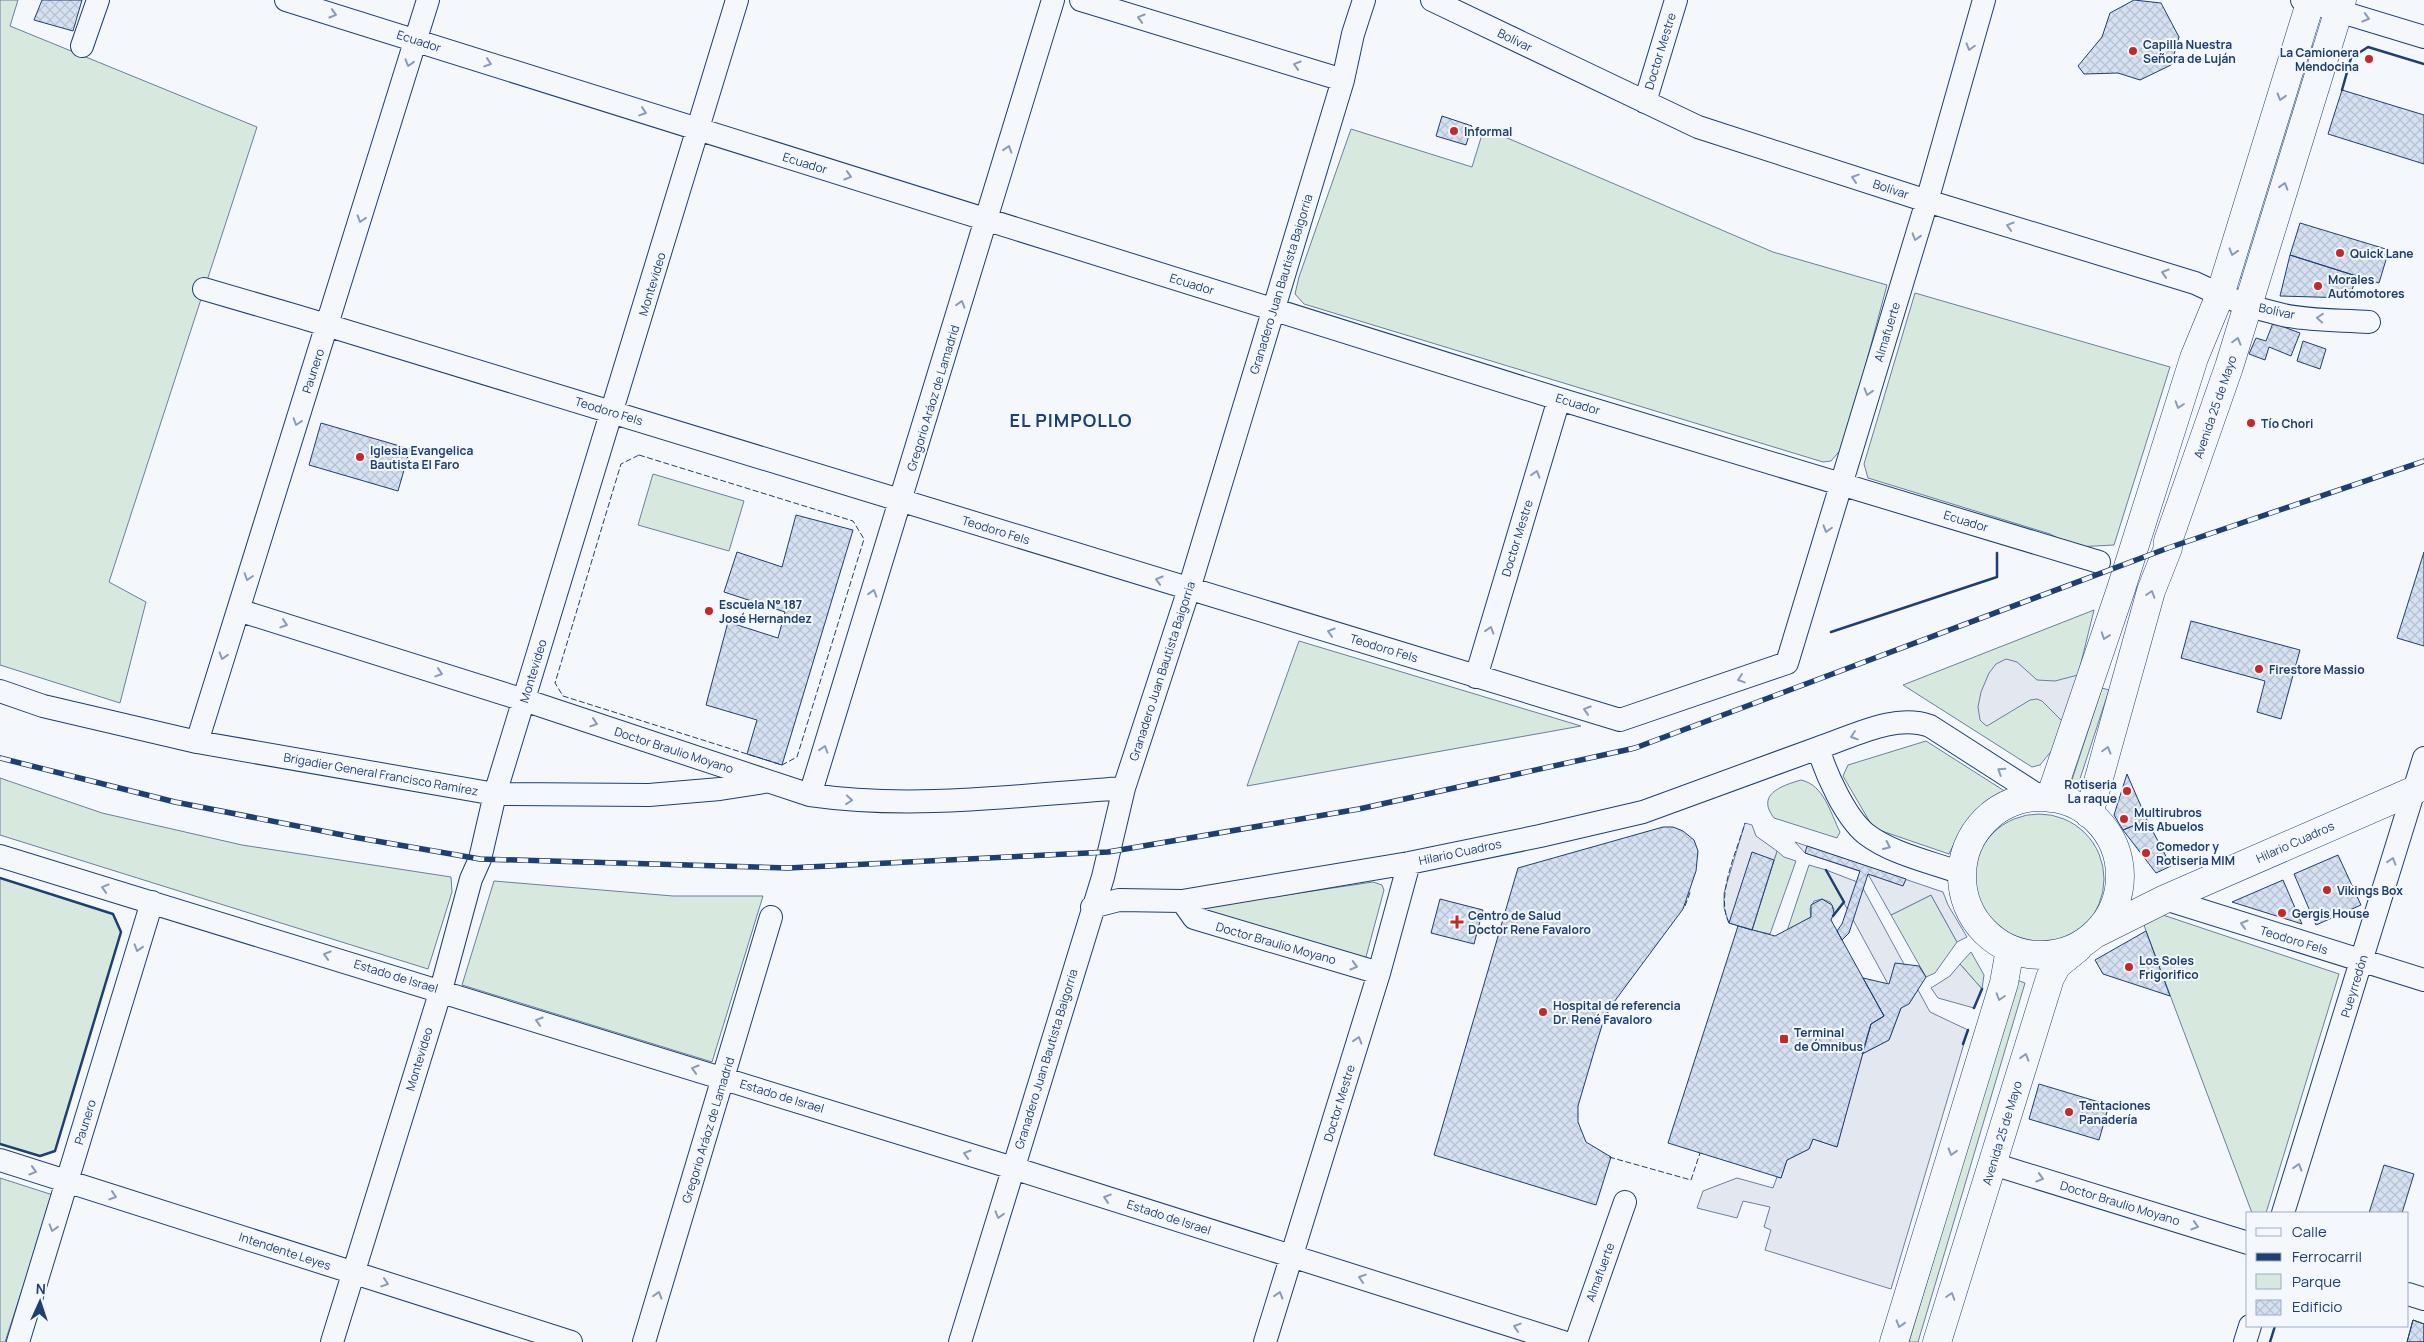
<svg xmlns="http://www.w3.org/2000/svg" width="2424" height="1342" viewBox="0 0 2424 1342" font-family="Manrope,sans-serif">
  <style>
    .green { fill: #d7e8df; stroke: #687fa3 }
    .parking { fill: #e3e8f0; stroke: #687fa3 }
    .building { fill: url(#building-cross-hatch); stroke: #1d3f73 }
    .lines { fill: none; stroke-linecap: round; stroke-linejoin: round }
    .minor-casing { stroke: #1d3f73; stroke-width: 24 }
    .major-casing { stroke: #1d3f73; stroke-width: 29 }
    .minor { stroke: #f4f7fb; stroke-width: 22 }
    .major { stroke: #f4f7fb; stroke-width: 28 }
    .rail-casing { stroke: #1d3f73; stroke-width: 5.5 }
    .rail { stroke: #f4f7fb; stroke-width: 4; stroke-dasharray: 11; stroke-linecap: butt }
    .fence { stroke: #1d3f73; stroke-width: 1; stroke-dasharray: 6 2.5; stroke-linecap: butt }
    .wall { stroke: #1d3f73; stroke-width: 2.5 }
    .oneway { stroke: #889bb7 }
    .poi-dot { fill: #c62828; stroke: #f4f7fb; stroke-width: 2 }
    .labels { text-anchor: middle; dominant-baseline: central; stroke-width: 4; stroke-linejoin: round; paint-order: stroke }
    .street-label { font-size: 12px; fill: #1d3f73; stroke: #f4f7fb }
    .poi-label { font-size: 12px; font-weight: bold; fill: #1d3f73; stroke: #f4f7fb; text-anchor: start }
    .district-label { font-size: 18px; font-weight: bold; letter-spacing: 1px; fill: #1d3f73; stroke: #f4f7fb }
  </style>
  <defs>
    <pattern id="building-cross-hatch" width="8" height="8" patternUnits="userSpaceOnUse" patternTransform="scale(1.25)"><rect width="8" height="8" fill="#d5e0f0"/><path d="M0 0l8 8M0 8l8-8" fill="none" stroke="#b6c1d1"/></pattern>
  </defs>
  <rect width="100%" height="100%" fill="#f4f7fb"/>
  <path class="green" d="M0,0h18l-8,26 247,101 -148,455 37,20 -26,101 -120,-38z
    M2310,45l6,2 -72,232 -6,-2z
    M1484,128l289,124 114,33 -43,161 -13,15 -8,1 -519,-158 -9,-10 4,-17 52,-148 121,38z
    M1915,293l255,74 -56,178 -38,2 -26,-13 -182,-56 -4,-14z
    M653,474l91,27 -15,50 -91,-26z
    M2094,610l-16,65 -25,74 -13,16 -8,2 -129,-82z
    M1299,641l282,85 -334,60z
    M2102,688l7,2 -33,101 -7,-2z
    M1926,741l88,56 -26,5 -26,25 -13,27 -73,-25 -5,-5 -28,-48 5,-11z
    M0,778l102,35 140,32 209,32 1,15 -24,77 -428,-134z
    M1801,780c23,5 29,32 39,52l-3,6 -63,-20c-18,-23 6,-32 27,-38z
    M1974 879a65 65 0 1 1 130 0a65 65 0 1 1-130 0Z
    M1777,851l7,6 12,4 -26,73 -18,-4z
    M1809,865l17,5 18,32 -11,14 1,-7 -4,-7 -8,-3 -8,2 -4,8 1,8 -24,14z
    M0,878l113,36 8,18 -66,219 -15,5 -40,-12z
    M494,881l179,15h90l-51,166 -250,-77z
    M1373,882l9,3 2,5 -18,67 -7,4 -153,-49 -1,-5z
    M1931,895l26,47 -22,31 -9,4 -35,-62z
    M2163,915l176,59 -73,239h-14l-106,-282 -2,-6z
    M1971,952l13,23 -2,14 -22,-25z
    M2017,980l8,3 -107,359h-9z
    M0,1178l53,17 -48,147h-5z"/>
  <path class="parking" d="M2006,659l11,3 20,18 18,1 23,-6 -16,46 -20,-20 -5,-2 -7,1 -43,26 -3,-2 -4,-4 -2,-13 3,-15 8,-19 7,-9z
    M1745,823l7,2 4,11 21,15 -25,79 -23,-7 -5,-15v-15z
    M1795,842l148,50 5,13 19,32 -10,5 -26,-47 -40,20 -23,-41 -63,-21z
    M1826,870l34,13 70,129 38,18 -77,259 -126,-39 6,-20 -7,-3 6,-20 -27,-6 -6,17 -40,-10 6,-17 34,-13 36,10 4,-11 4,1 6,-18 22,-11 4,-10 24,8 25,-93 27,-14 12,-32z
    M1960,964l22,25 -8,19 -36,-10 -7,-10 19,-12z"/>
  <path class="building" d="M42,0h40l-9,31 -39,-11z
    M2134,0l27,3 18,34 -8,28 -31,15 -22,-7 -34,1 -6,-8 24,-29 8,-24z
    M2342,90l82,25v49l-96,-30z
    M1442,116l30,10 -6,19 -30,-9z
    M2300,223l89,27 -10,33 -89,-28z
    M2290,255l66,21 -6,22 -70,-2z
    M2273,323l27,10 -9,23 -22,-9 -4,13 -16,-6 7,-16 10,3z
    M2303,341l23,8 -6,20 -23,-8z
    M321,423l89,26 -12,42 -89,-26z
    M796,515l57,15 -71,235 -35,-11 10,-34 -51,-15 22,-83 50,16 7,-26 -61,-20 13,-40 45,15z
    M2424,552v94l-27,-8z
    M2191,621l109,29 -19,69 -24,-7 8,-31 -84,-23z
    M2127,774l20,46 -24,10 -9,-15z
    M2147,820l24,46 -15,7 -33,-43z
    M1663,827h10l10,4 11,9 4,11 -2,20 -13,38 -69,93 -10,17 -8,26 -18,61v16l8,20 25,15 -15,48 -162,-50 84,-287z
    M1807,846l99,33 -3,7 -35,-12 -19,59 -7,7 -5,-9 5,-7 18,-53 -55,-18z
    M1752,852l22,8 -22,70 -23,-7z
    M2338,855l23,50 -45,20 -22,-51z
    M2283,880l19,44 -70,-22z
    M1440,899l43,11 -9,34 -43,-11z
    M1822,899l10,6 2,8 -3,7 53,96 -13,8 -34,123 -24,-8 -4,10 -22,11 -6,18 -113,-35 70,-217 37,10 36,-19v-12z
    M2146,931l24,65 -67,-22 -8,-14z
    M1895,963l24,3 7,11 -17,27 -8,4 -12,32 -27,14 9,-30 13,-8 -21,-38 26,6z
    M2039,1084l70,21 -10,35 -70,-21z
    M2384,1165l30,9 -12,39h-33z
    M2413,1320l11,4v18h-17z
    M2413,1320l11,4v18h-17z"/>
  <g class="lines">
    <g class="minor-casing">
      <path id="minor" d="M286,0l1273,399 540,163
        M1081,0l262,80
        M1432,0l266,127 229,74 268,82c28,14 58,25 88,32 27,6 58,5 86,7
        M2302,0l122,37
        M82,46l16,-46
        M1645,102l31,-102
        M204,289l96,28 1320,403 167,-57 140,-462 57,-201
        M238,610l286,90 286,95c104,15 210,0 314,-7
        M1476,677l83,-278
        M0,691l43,15 154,36 298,52 154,1 71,-6 44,-7
        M197,742l231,-742
        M810,795l243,-795
        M0,856l1013,312 550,174
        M1961,873c-30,-11 -69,-19 -95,-39 -21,-17 -40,-60 -48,-86 34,-11 76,-35 112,-22l112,72
        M2165,899l259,81
        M1182,901l12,17 185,55
        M1092,907l27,-7 63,1 227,-38 131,-27 103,-24 175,-64
        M0,1160l571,182
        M1993,1164l255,79
        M2283,1213l141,-455
        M2408,1294l16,5
        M18,1342l134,-440
        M332,1342l109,-352 30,-111 9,-20 15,-65 242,-794
        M644,1342l127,-425
        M960,1342l143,-465 21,-89 65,-199 154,-509 10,-46 11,-34
        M1265,1342l114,-369 30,-110
        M1576,1342l49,-140
        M2245,1342l5,-16"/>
    </g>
    <g class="major-casing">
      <path id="major" d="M1962 876a79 79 0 1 1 158 0a79 79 0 1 1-158 0Z
        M2050,798l71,-209 73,-231 26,-63 91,-295
        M2089,814l62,-223 17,-43v-7l61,-174 113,-367
        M2097,933l68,-34 259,-113
        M1894,1342l110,-359 6,-34
        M1937,1342l113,-364 7,-13 21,-17"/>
    </g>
    <use href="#minor" class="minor"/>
    <use href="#major" class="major"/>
    <g class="rail-casing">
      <path id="rail" d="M0,758l175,44 178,35 127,22 308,9 320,-16 251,-43 276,-61 533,-200 256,-87"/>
    </g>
    <use href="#rail" class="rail"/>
    <path class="fence" d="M639,455l214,66 11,18 -67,218 -15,8 -219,-69 -8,-13 66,-219z
      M1685,906l6,-16
      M1729,923c-14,-27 8,-72 16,-100
      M1609,1157l82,23 9,-27"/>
    <path class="wall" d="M2342,90l9,-32 17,-11 56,17
      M1831,632l166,-55v-24
      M1826,870l18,32 -11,14
      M0,878l113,36 8,18 -66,219 -15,5 -40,-12
      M1974,1008l8,-19
      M1963,1044l5,-14
      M2270,1342l5,-16"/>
  </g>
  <defs><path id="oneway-chevron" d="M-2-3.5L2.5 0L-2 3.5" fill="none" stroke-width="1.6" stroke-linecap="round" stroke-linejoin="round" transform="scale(1.25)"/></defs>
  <g class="oneway">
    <use href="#oneway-chevron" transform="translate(333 14) rotate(17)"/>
    <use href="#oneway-chevron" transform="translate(1141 18) rotate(-163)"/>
    <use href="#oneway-chevron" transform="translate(2366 18) rotate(17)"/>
    <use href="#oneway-chevron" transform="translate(1970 47) rotate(106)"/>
    <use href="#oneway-chevron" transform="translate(409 63) rotate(107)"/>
    <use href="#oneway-chevron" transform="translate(488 63) rotate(18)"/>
    <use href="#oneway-chevron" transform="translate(1297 65) rotate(-163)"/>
    <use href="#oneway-chevron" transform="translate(2281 97) rotate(107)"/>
    <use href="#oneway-chevron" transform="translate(643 112) rotate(18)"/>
    <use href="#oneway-chevron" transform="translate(1008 149) rotate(-73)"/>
    <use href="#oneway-chevron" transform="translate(848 176) rotate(17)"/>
    <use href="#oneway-chevron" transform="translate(1855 178) rotate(-162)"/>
    <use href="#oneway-chevron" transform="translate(2284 186) rotate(-73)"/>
    <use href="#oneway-chevron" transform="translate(361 219) rotate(107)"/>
    <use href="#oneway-chevron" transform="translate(2010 226) rotate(-163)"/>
    <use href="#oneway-chevron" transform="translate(1916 237) rotate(107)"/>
    <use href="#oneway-chevron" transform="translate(2233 252) rotate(107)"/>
    <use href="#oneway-chevron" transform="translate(2165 273) rotate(-163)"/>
    <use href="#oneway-chevron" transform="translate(961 304) rotate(-73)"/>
    <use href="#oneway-chevron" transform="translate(2320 318) rotate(-175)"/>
    <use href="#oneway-chevron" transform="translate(2237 341) rotate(-74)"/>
    <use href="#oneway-chevron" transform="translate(1868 392) rotate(107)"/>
    <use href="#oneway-chevron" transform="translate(2179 405) rotate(108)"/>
    <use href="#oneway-chevron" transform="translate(297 422) rotate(108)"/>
    <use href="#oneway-chevron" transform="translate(1536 474) rotate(-73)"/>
    <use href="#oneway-chevron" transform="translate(1827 529) rotate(106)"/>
    <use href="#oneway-chevron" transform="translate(248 577) rotate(108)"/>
    <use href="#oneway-chevron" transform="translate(1159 580) rotate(-163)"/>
    <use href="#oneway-chevron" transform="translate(873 593) rotate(-73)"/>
    <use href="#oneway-chevron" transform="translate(2151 594) rotate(-72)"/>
    <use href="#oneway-chevron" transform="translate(284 624) rotate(18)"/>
    <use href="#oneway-chevron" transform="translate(1490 630) rotate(-73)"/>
    <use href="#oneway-chevron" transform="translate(1331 632) rotate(-163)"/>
    <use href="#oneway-chevron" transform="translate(2105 636) rotate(109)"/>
    <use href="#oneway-chevron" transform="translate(223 656) rotate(107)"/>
    <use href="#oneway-chevron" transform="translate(439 673) rotate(18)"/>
    <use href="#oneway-chevron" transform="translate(1741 679) rotate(161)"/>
    <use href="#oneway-chevron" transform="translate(1587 710) rotate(-163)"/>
    <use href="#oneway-chevron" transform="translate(594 723) rotate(18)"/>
    <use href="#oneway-chevron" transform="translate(1854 736) rotate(161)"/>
    <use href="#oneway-chevron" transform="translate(824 749) rotate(-73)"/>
    <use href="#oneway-chevron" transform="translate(2107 750) rotate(-74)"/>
    <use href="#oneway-chevron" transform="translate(2001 771) rotate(-147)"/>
    <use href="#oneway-chevron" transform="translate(849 800) rotate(5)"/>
    <use href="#oneway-chevron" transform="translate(1887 846) rotate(24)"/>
    <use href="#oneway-chevron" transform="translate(2392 861) rotate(-73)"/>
    <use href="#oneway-chevron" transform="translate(105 888) rotate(-163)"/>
    <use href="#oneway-chevron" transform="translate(2244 924) rotate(-163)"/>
    <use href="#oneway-chevron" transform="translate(138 948) rotate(107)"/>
    <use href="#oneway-chevron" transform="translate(327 955) rotate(-163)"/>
    <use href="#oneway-chevron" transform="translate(1354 966) rotate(16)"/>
    <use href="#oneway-chevron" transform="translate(2000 997) rotate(108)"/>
    <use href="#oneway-chevron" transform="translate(539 1021) rotate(-163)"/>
    <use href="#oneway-chevron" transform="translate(1358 1040) rotate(-73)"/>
    <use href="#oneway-chevron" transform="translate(2025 1057) rotate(-73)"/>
    <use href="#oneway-chevron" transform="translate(695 1069) rotate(-163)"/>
    <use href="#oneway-chevron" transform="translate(1952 1152) rotate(107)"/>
    <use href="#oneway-chevron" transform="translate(967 1154) rotate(-163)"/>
    <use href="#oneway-chevron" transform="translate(2298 1167) rotate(-73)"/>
    <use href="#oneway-chevron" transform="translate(33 1171) rotate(17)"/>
    <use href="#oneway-chevron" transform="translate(2040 1178) rotate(17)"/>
    <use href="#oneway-chevron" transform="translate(113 1196) rotate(18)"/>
    <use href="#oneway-chevron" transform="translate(1107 1198) rotate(-162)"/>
    <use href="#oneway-chevron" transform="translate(999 1215) rotate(107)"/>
    <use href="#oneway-chevron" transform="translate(2195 1226) rotate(17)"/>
    <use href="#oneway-chevron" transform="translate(53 1228) rotate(107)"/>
    <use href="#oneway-chevron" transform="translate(1362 1278) rotate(-162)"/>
    <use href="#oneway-chevron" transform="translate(385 1283) rotate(18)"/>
    <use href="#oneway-chevron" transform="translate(658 1295) rotate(-73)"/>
    <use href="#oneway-chevron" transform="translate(1279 1295) rotate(-73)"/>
    <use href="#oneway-chevron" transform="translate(1951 1296) rotate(-72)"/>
    <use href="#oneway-chevron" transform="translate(1900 1324) rotate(107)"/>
    <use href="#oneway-chevron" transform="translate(1517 1327) rotate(-162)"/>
  </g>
  <g class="poi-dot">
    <circle cx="2133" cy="51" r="5"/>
    <circle cx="2369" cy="59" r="5"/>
    <circle cx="1454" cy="131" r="5"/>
    <circle cx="2340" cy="253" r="5"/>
    <circle cx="2318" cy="286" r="5"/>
    <circle cx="2251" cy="423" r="5"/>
    <circle cx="360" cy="457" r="5"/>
    <circle cx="709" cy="611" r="5"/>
    <circle cx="2259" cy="669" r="5"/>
    <circle cx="2127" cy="791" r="5"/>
    <circle cx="2124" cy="819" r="5"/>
    <circle cx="2146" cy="853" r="5"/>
    <circle cx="2327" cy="890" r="5"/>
    <circle cx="2282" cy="913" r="5"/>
    <path d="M1454.5 914.5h5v5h5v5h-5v5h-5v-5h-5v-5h5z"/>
    <circle cx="2129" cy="967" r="5"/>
    <circle cx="1543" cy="1012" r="5"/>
    <rect x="1779" y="1034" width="10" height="10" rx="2.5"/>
    <circle cx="2069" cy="1112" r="5"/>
  </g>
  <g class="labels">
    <g class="street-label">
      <text transform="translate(1515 40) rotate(26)">Bolívar</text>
      <text transform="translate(419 41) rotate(18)">Ecuador</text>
      <text transform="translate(1660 51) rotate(-73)">Doctor Mestre</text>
      <text transform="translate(805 163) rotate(17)">Ecuador</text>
      <text transform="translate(1891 189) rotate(18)">Bolívar</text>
      <text transform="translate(652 284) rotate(-73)">Montevideo</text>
      <text transform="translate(1192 284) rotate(17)">Ecuador</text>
      <text transform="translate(1281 284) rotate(-73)">Granadero Juan Bautista Baigorria</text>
      <text transform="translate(2277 311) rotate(12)">Bolívar</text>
      <text transform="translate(1887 332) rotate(-73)">Almafuerte</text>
      <text transform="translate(313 371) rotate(-72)">Paunero</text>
      <text transform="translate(933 398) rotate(-73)">Gregorio Aráoz de Lamadrid</text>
      <text transform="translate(1578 404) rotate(17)">Ecuador</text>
      <text transform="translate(2215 407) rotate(-71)">Avenida 25 de Mayo</text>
      <text transform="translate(609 411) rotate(17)">Teodoro Fels</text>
      <text transform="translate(1966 521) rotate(17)">Ecuador</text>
      <text transform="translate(996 530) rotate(17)">Teodoro Fels</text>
      <text transform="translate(1517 538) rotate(-73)">Doctor Mestre</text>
      <text transform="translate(1384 648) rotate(17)">Teodoro Fels</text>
      <text transform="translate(533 671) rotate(-73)">Montevideo</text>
      <text transform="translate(1162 671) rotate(-72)">Granadero Juan Bautista Baigorria</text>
      <text transform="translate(674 750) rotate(18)">Doctor Braulio Moyano</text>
      <text transform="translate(381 774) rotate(10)">Brigadier General Francisco Ramírez</text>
      <text transform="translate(2295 842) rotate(-24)">Hilario Cuadros</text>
      <text transform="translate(1460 852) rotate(-12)">Hilario Cuadros</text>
      <text transform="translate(2294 940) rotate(17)">Teodoro Fels</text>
      <text transform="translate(1276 943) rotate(16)">Doctor Braulio Moyano</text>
      <text transform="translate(396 976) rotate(17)">Estado de Israel</text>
      <text transform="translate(2354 986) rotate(-73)">Pueyrredón</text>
      <text transform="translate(419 1059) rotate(-73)">Montevideo</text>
      <text transform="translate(1046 1059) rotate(-73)">Granadero Juan Bautista Baigorria</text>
      <text transform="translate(782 1096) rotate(17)">Estado de Israel</text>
      <text transform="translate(1339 1103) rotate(-73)">Doctor Mestre</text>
      <text transform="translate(85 1122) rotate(-73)">Paunero</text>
      <text transform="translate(708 1130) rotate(-73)">Gregorio Aráoz de Lamadrid</text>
      <text transform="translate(2002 1133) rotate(-73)">Avenida 25 de Mayo</text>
      <text transform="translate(2120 1203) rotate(17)">Doctor Braulio Moyano</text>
      <text transform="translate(1169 1217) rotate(18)">Estado de Israel</text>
      <text transform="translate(285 1251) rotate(18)">Intendente Leyes</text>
      <text transform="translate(1600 1272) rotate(-70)">Almafuerte</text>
    </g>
    <g class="poi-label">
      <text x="2143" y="44">Capilla Nuestra<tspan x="2143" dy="14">Señora de Luján</tspan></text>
      <text x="2359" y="52" text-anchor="end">La Camionera<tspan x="2359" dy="14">Mendocina</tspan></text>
      <text x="1464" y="131">Informal</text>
      <text x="2350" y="253">Quick Lane</text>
      <text x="2328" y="279">Morales<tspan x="2328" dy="14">Automotores</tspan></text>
      <text x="2261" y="423">Tío Chori</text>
      <text x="370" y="450">Iglesia Evangelica<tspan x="370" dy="14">Bautista El Faro</tspan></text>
      <text x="719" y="604">Escuela N° 187<tspan x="719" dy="14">José Hernandez</tspan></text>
      <text x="2269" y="669">Firestore Massio</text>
      <text x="2117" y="784" text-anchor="end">Rotiseria<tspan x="2117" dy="14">La raque</tspan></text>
      <text x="2134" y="812">Multirubros<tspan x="2134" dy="14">Mis Abuelos</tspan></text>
      <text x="2156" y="846">Comedor y<tspan x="2156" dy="14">Rotiseria MIM</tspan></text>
      <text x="2337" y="890">Vikings Box</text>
      <text x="2292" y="913">Gergis House</text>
      <text x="1468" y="915">Centro de Salud<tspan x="1468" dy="14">Doctor Rene Favaloro</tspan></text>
      <text x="2139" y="960">Los Soles<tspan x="2139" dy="14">Frigorifico</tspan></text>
      <text x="1553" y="1005">Hospital de referencia<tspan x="1553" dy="14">Dr. René Favaloro</tspan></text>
      <text x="1794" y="1032">Terminal<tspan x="1794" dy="14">de Ómnibus</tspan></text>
      <text x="2079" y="1105">Tentaciones<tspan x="2079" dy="14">Panadería</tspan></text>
    </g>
    <g class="district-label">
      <text x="1071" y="420">EL PIMPOLLO</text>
    </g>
  </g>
  <rect x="2246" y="1212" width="162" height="115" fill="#f4f7fb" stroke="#9eadc5"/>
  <rect x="2256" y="1228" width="25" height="8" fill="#f4f7fb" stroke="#9eadc5"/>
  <text x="2292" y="1237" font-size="15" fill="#1d3f73">Calle</text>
  <rect x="2256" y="1253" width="25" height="8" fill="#1d3f73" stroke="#9eadc5"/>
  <text x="2292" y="1262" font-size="15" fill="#1d3f73">Ferrocarril</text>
  <rect x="2256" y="1274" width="25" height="15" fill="#d7e8df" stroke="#9eadc5"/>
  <text x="2292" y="1287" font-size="15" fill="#1d3f73">Parque</text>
  <rect x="2256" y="1300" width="25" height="15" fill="url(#building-cross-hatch)" stroke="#9eadc5"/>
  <text x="2292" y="1312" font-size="15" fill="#1d3f73">Edificio</text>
  <g transform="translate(40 1302) rotate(3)" stroke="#f4f7fb" stroke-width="4" paint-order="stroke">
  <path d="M0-4L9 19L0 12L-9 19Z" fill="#1d3f73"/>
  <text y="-8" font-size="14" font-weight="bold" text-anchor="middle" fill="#1d3f73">N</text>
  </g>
</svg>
